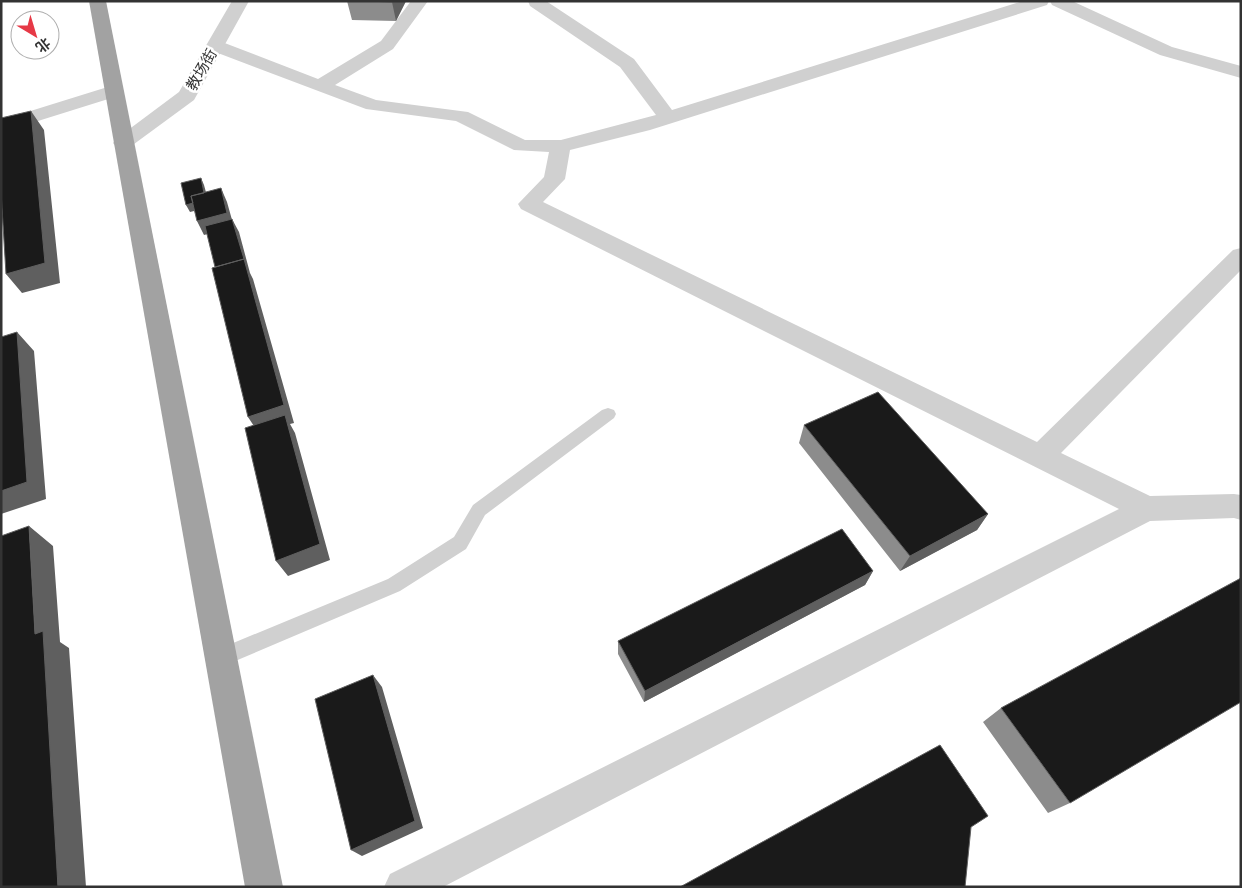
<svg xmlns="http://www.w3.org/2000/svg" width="1242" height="888" viewBox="0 0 1242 888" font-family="'Alegreya Sans','Noto Sans SC',sans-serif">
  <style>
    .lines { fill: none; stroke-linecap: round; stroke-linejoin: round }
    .service { fill: #d0d0d0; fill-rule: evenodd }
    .minor { fill: #d0d0d0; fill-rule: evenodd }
    .tertiary { fill: #d0d0d0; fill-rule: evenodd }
    .trunk { fill: #a2a2a2; fill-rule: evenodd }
    .wall { fill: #8c8c8c }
    .shaded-wall { fill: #5f5f5f }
    .building { fill: #1a1a1a; stroke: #5f5f5f }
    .labels { text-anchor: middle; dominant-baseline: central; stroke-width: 5; stroke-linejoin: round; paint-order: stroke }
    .far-street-label { font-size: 15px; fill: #333; stroke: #fff }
  </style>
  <rect width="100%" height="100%" fill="#fff"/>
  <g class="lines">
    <path class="service" d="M608,408l6,2 2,4 -2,4 -129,97 -19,34 -66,42 -179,76 -7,-2 -3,-7 3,-7 174,-72 66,-42 19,-32 129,-95z"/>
    <path class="minor" d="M411,1h17l-35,48 -58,36 41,15 92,12 57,28h36l95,-25 -36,-48 -90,-61 -2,-5h18l88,58 38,51 351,-109h26l-2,4 -397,125 -80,20 -5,29 -22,23 494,240 196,-192 8,-2v22l-180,183 89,43 84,-2 7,1v25l-7,-2 -84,3 -707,366h-59l6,-13 729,-365 -598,-300 -3,-5 26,-27 5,-25 -35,-2 -58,-29 -90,-12 -156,-59 -3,-4 3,-4 6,-1 6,1 96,37 63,-38z
      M1050,1h22l100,46 69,19v12l-81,-23 -108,-50z
      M114,85l7,2 3,4 -3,4 -99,31 -21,9v-14l7,-3z"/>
    <path class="tertiary" d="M232,1h17l-55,99 -64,47 -7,2 -7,-2 -3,-4 3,-4 63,-47z"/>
    <path class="trunk" d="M89,1h17l177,886h-38z"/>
  </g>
  <path class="wall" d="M347,1h59l-10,20 -44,-1z
    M804,425l184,89 -11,16 -77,41 -101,-128z
    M873,571l-8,14 -221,117 -26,-48v-13z
    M1001,708l69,95 -22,10 -65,-91z"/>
  <path class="shaded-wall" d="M392,1h14l-10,20 -4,-19z
    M31,111l13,19 16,153 -38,10 -16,-19z
    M201,178l3,7 6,22 -20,5 -4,-7z
    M221,188l6,14 7,25 -30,8 -7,-14z
    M232,219l7,13 11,41 3,6 41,144 -4,1 5,9 35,127 -42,16 -12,-15 -17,-127 -11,-17z
    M17,332l17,19 12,148 -45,15v-23z
    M988,514l-11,16 -77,41 10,-15z
    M29,526l24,20 7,96 9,6 17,239h-28l-23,-253z
    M873,571l-8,14 -221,117 1,-11z
    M373,675l9,12 41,141 -61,28 -11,-6z"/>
  <path class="building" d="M365,1h27v1z
    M31,111l14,152 -39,11 -5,-83v-73z
    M201,178l3,15 -13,3 2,7 -7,2 -5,-22z
    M221,188l6,25 -30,8 -6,-25z
    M232,219l12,40 -29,8 -10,-41z
    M244,259l40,146 -36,12 -36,-149z
    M17,332l10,150 -26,9v-154z
    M878,392l110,122 -78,42 -106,-131z
    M285,415l35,129 -44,17 -31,-133z
    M29,526l6,108 8,-3 15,256h-57v-351z
    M842,529l31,42 -228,120 -27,-50z
    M1241,578v124l-171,101 -69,-95z
    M373,675l42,146 -64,29 -36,-151z
    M940,745l48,71 -17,11 -6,60h-285z"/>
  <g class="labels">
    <g class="far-street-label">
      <text transform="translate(202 70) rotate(-60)">教场街</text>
    </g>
  </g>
  <rect width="1242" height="888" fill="none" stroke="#333333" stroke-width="5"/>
  <g transform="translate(35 35) rotate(142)"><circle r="24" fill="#ffffff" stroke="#adadad"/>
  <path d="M0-4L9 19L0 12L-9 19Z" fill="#e63946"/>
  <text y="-8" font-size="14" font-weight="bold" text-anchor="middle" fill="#333333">北</text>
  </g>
</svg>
